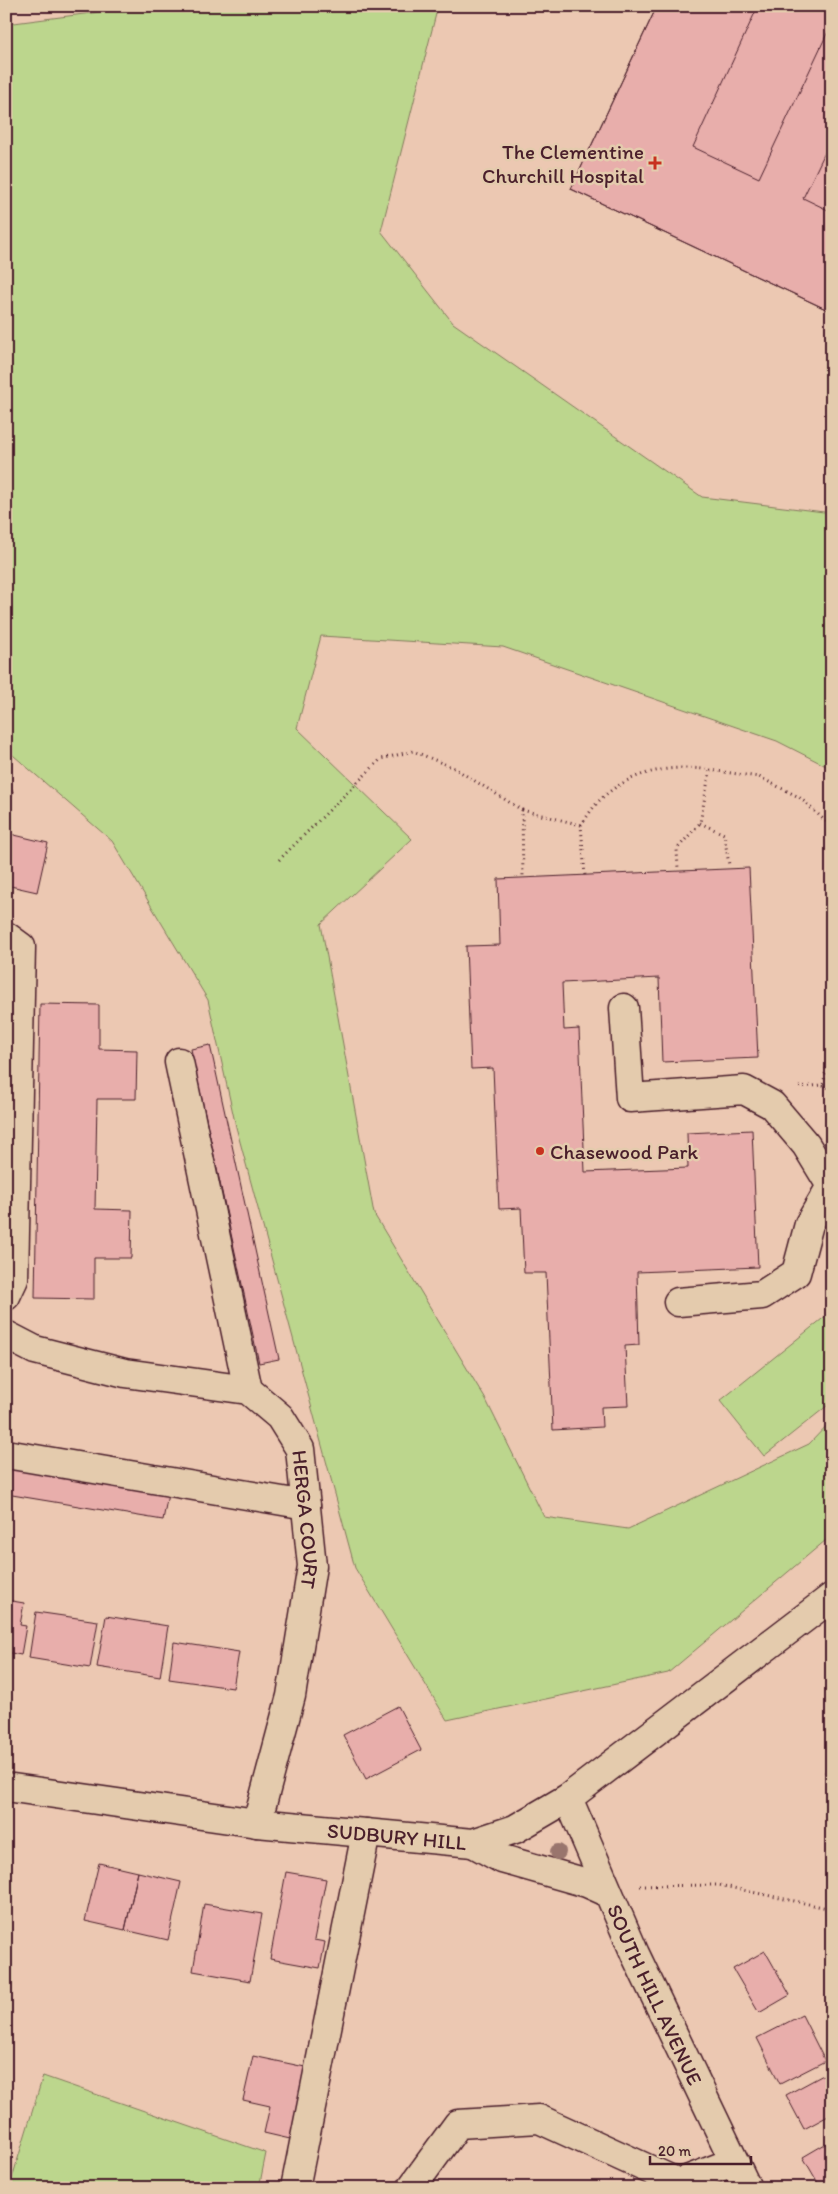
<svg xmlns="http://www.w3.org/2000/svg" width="838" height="2194" viewBox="0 0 838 2194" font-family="Itim,sans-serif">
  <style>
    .built { fill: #e8bdad }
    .green { fill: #bcd68d; stroke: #837a5c }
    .building { fill: #e8aeab; stroke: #4a1f2b }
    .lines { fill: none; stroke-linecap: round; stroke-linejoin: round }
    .minor-casing { stroke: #4a1f2b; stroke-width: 31 }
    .major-casing { stroke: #4a1f2b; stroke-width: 31 }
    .path { stroke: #4a1f2b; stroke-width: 3; stroke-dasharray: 1 4; stroke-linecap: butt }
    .minor { stroke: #e4cbad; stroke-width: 28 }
    .major { stroke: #e4cbad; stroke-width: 28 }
    .tree { fill: #99756d }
    .poi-dot { fill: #c8321e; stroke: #e4cbad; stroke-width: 2 }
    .labels { text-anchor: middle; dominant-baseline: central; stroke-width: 5; stroke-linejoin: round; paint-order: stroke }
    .poi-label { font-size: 21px; fill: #4a1f2b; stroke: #e4cbad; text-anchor: end }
    .street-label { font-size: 21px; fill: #4a1f2b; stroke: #e4cbad }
  </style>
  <rect width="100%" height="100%" fill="#ecc8b2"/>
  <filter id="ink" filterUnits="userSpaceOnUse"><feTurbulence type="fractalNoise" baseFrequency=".02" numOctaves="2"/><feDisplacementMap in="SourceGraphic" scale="10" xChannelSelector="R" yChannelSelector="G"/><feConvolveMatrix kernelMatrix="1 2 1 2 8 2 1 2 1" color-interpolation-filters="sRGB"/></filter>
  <g filter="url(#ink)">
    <path class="built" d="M44,6h171l-2,28z"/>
    <path class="green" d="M146,6h292l-57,225 72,92 249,174 130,16v256l-55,-28 -274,-94 -182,-11 -24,92 115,111 -91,85 53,290 112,186 58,117 84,12 181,-85 23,-24v115l-164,138 -221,47 -92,-152 -119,-441 -28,-127 -96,-159 -106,-92v-725z
      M832,1311v91l-68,54 -44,-55z
      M43,2076l223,77 -7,35h-250z"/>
    <path class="building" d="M657,6h101l-65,141 66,31 73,-155v115l-29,60 29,14v100l-261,-123z
      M657,6h175v306l-261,-123z
      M6,790l7,1 -7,30z
      M6,833l42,10 -11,49 -31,-7z
      M749,868l9,190 -96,4 -3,-84 -97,5 2,47 15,-1 6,143 103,-4 -1,-35 65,-3 6,137 -121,5 2,73 -14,1 3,60 -27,1 1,20 -49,3 -7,-157h-22l-3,-65 -22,1 -6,-141 -22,1 -5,-123 34,-1 -2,-66z
      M40,1004l59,1v44l38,1 -1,49h-39l-2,110 37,1 -1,48h-37v41l-59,-1z
      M210,1045l69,314 -20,4 -68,-314z
      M6,1467l162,27 -5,26 -157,-26z
      M6,1600l18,3 -4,22 6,1 -5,29 -15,-3z
      M36,1612l62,9 -8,47 -61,-10z
      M106,1616l62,10 -8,51 -63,-10z
      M174,1642l65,10 -6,36 -64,-9z
      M398,1706l23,44 -55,29 -23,-44z
      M832,1743v32l-7,-2z
      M99,1863l39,9 -13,58 -40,-9z
      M138,1872l43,10 -13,58 -43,-10z
      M286,1872l40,7 -12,61 11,2 -5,26 -50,-9z
      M204,1904l58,10 -12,67 -57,-10z
      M765,1951l25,44 -31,18 -26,-44z
      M802,2015l23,46 -45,23 -23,-46z
      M253,2056l52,11 -15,72 -26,-6 6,-27 -27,-6z
      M827,2073l5,9v32l-28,15 -18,-34z
      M832,2140v48h-11l-18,-31z"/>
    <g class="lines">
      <g class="minor-casing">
        <g id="minor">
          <path d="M6,936l15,11 -7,332 -8,17"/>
          <path d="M624,1008l6,90 114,-8 28,15 34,40 25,41 -22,38 -13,49 -34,22 -84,7"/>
          <path d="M179,1062l69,328"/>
          <path id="s1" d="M6,1335l29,15 90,23 123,17 32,27 20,32 12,117 -21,130 -34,127"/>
          <path d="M6,1454l300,51"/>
          <path id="s2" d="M568,1798l67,156 112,234"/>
          <path d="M473,1843l29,16 85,24 20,9"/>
          <path d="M412,2187l46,-63 81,-5 140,64"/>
          <path d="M295,2188l71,-355"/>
          <path d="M676,2188l3,-5 54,-21"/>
        </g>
      </g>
      <g class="major-casing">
        <g id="major">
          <path id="s3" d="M6,1787l251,36 216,20 42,-14 53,-31 264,-201"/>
        </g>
      </g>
      <path class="path" d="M710,770l49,7 40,20 33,30
        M522,810l59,15 4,51
        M700,823l24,11 5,31
        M581,825c6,-8 13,-20 21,-27 29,-27 70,-34 108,-28l-10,53 -23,26 1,20
        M279,860l102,-101 32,-8 41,17 68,42 1,68
        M823,1085l9,5
        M799,1087l24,-2 9,-45
        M640,1886l79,-1 113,24"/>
      <use href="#minor" class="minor"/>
      <use href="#major" class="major"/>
    </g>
    <circle class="tree" cx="558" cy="1852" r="8"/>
  </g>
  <g class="poi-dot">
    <path d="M652.5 155.5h5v5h5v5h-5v5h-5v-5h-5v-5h5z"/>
    <circle cx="540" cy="1151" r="5"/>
  </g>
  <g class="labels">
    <g class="poi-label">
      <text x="644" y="151">The Clementine<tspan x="644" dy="24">Churchill Hospital</tspan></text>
      <text x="550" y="1151" text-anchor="start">Chasewood Park</text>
    </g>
    <g class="street-label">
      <text stroke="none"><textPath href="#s1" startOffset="400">HERGA COURT</textPath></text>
      <text stroke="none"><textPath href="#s3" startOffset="394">SUDBURY HILL</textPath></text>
      <text stroke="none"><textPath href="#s2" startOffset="215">SOUTH HILL AVENUE</textPath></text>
    </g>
  </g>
  <rect width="838" height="2194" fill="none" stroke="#e4cbad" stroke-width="25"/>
  <rect x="12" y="12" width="813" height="2169" fill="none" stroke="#4a1f2b" stroke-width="2" filter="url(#ink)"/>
  <path d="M650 2156v8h101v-8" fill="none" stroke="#4a1f2b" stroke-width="2.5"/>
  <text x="658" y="2156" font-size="15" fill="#4a1f2b" stroke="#e4cbad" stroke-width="4" paint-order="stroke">20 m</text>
</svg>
